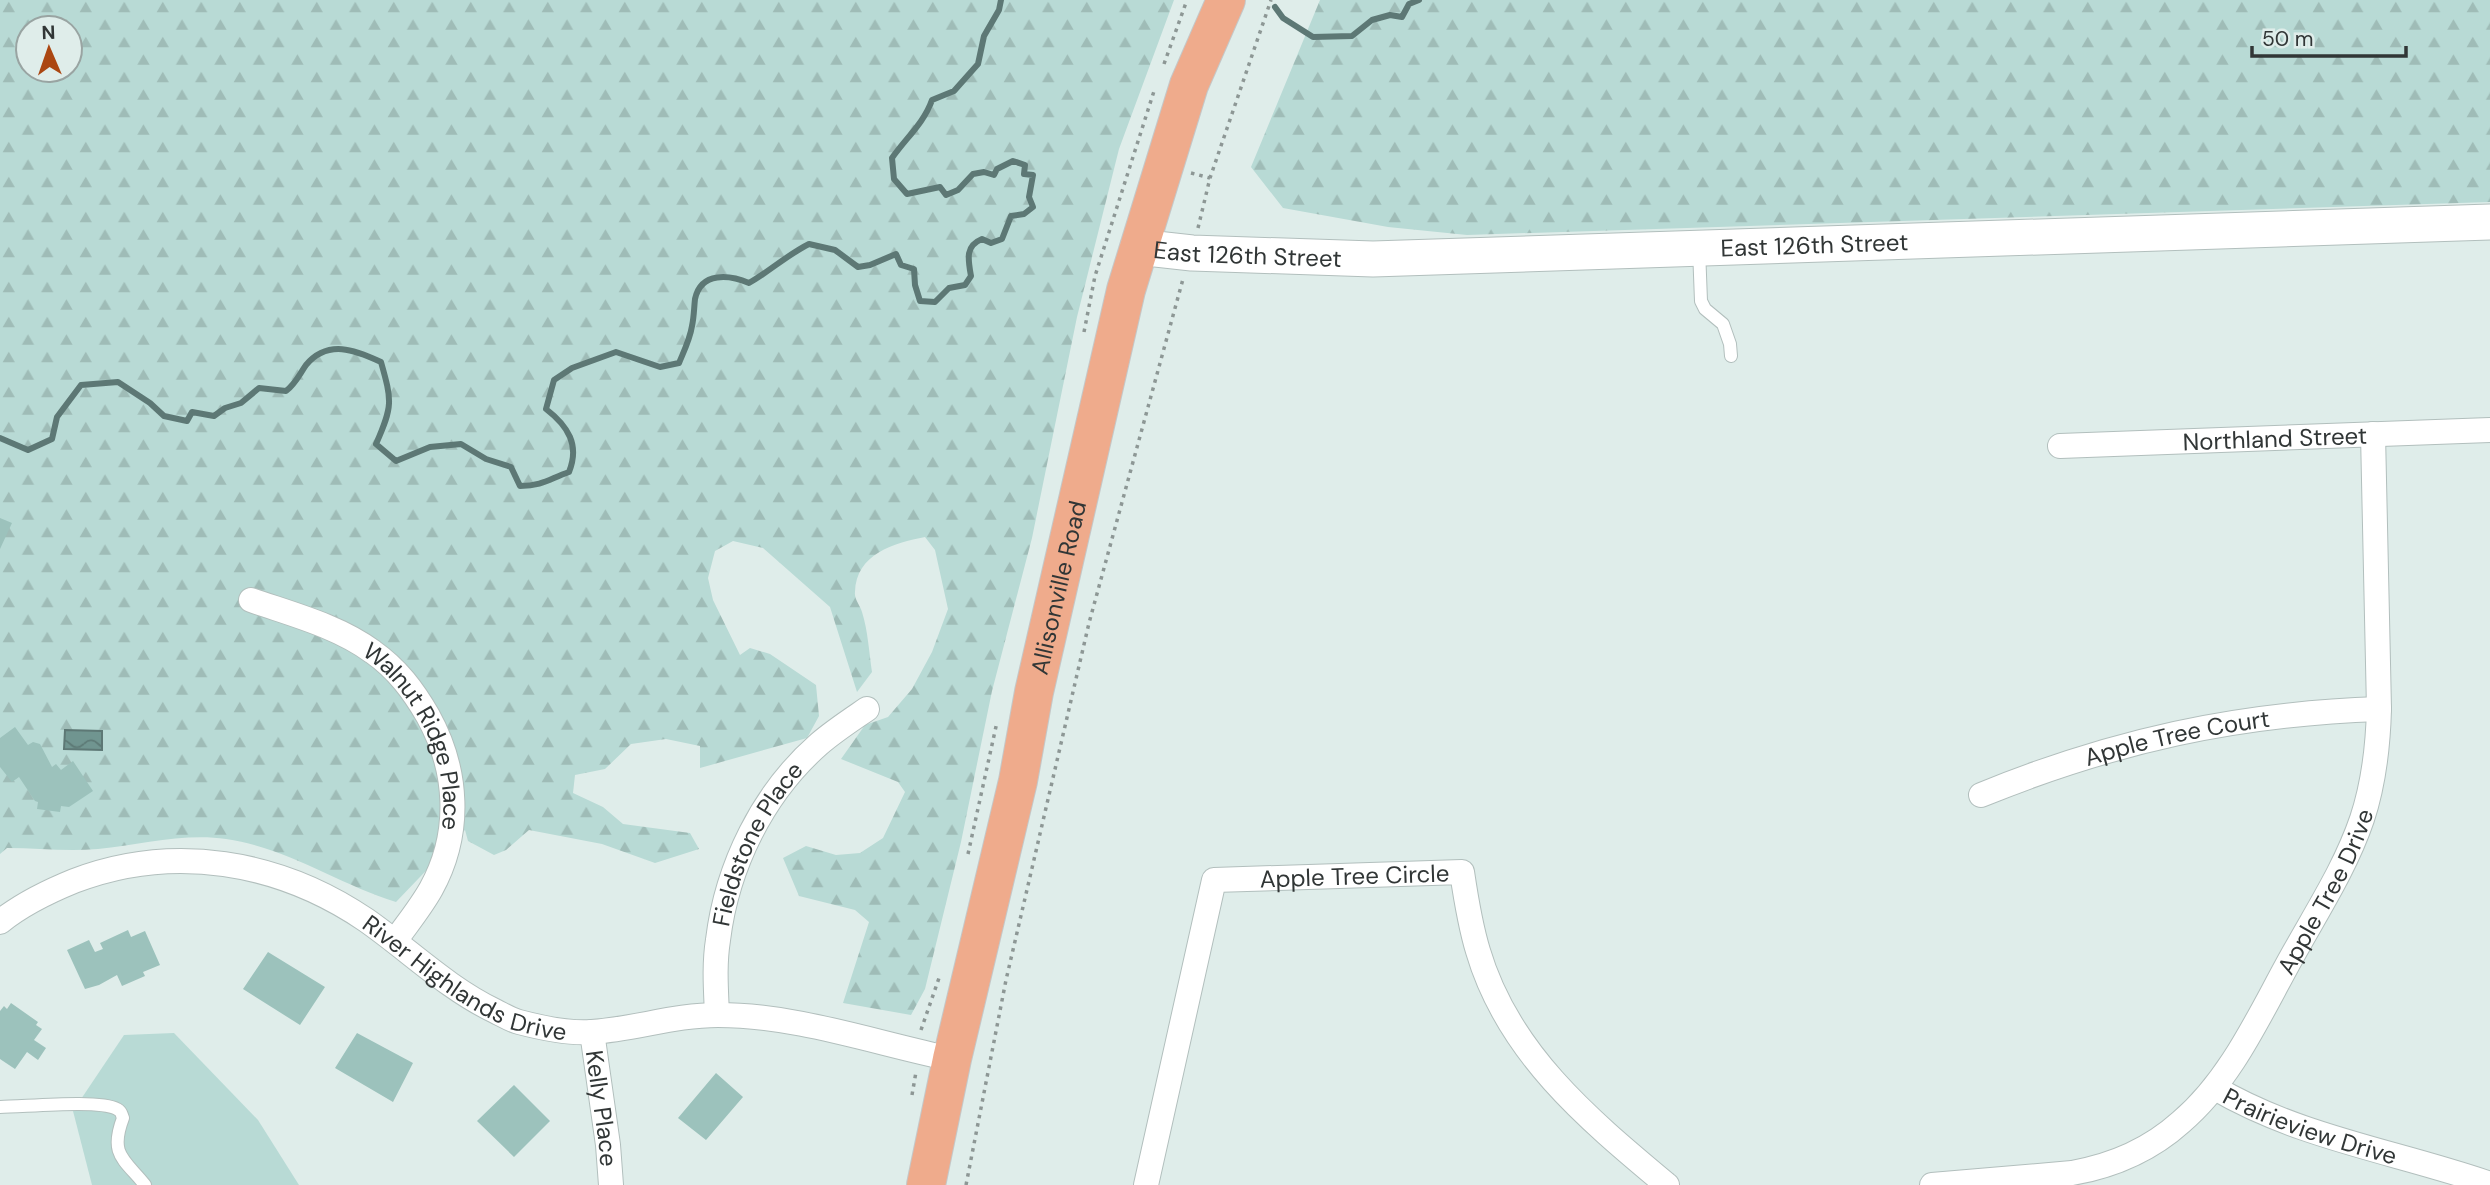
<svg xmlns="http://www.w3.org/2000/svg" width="2490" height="1185" viewBox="0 0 2490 1185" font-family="'DM Sans',sans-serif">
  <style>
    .green { fill: #b8dad5 }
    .forest { fill: url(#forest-firs); fill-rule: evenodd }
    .water { fill: url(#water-waves); stroke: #5d7875; stroke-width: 2 }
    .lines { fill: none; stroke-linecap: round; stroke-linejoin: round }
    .stream { stroke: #5d7875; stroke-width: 6 }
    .building { fill: #9cc2bc }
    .service-casing { stroke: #b2bfbd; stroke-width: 14 }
    .minor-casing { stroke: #b2bfbd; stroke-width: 26 }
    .secondary-casing { stroke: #b2bfbd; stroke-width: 37 }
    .primary-casing { stroke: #c5c7c7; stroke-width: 40 }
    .path { stroke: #8d9795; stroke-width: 3.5; stroke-dasharray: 3.5 5; stroke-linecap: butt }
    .service { stroke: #fff; stroke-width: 12 }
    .minor { stroke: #fff; stroke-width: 24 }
    .secondary { stroke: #fff; stroke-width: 35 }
    .primary { stroke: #efab8c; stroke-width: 38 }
    .labels { text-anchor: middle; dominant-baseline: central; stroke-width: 6; stroke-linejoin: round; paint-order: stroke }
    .street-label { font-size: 24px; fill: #313636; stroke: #dfedea }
  </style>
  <defs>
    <pattern id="forest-firs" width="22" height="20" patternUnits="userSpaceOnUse" patternTransform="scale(1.75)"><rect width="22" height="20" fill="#b8dad5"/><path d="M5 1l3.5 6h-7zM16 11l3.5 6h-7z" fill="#9fbcb7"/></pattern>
    <pattern id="water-waves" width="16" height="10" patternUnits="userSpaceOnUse" patternTransform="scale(1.75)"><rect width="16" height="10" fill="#709590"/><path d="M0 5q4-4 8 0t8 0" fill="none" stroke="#5d7a76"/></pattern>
  </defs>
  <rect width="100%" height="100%" fill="#dfedea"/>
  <path class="green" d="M174,1033l84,87 41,65h-207l-19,-74 51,-76z"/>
  <path class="forest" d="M0,0h1174l-55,149 -42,168 -45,221 -40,153 -31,151 -36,147 -14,26 -68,-12 26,-81 -14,-12 -56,-14 -16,-38 23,-12 30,9 24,-2 23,-15 22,-46 -7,-10 -57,-23 24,-34 23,-8 24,-28 20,-37 16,-43 -13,-59 -10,-13c-31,6 -69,17 -70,55 -1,7 5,13 7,20 6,19 7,40 10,60l-15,20 -27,-85 -67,-59 -30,-7 -18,10 -7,27 5,22 27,55 10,-7 20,6 46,31 3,31 -12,22 -107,30v-22l-34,-7 -35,5 -26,25 -30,6 -2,18 30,14 20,17 67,9 9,16 -44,14 -53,-19 -73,-14 -23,20 -12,5 -26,-14 -3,-11 -69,72c-58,-18 -108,-54 -170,-63 -43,-6 -85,6 -128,10 -30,3 -61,-1 -91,-1l-7,6zM28,28h42v42h-42z
    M1320,0h1170v202l-1023,33 -79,-8 -105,-19 -32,-41z"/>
  <path class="water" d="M65,730l37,1v19l-38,-1z"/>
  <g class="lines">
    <path class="stream" d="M1275,7l8,11 30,19 39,-1 20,-16 18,-5 12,2 7,-13 10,-4
      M0,438l28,12 24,-11 5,-22 24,-32 37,-3 32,21 14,13 23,5 5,-9 22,4 11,-8 16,-5 18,-15 27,3c10,-8 13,-16 20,-26 22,-26 49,-15 75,-3 11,39 12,44 -5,82l20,17 34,-14 31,-3 25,15 25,8 9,19c23,0 29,-7 49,-14 11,-27 -1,-46 -23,-63l8,-29 18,-12 44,-16 44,15 19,-4c5,-12 11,-24 13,-37 2,-9 2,-18 3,-27 6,-28 35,-24 54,-16 21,-12 38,-28 60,-39l26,6 23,17 12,-2 26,-11 5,11 13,4 1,16 5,16 15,1 14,-14 16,-3 6,-9c-3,-17 -6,-30 11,-37l9,4 11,-4 9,-23 13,-2 9,-7 -4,-10 4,-22 -9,-1 1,-9 -12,-4 -16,8 -3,6 -10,-3 -11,2 -15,16 -12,5 -6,-8 -33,7 -13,-15 -2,-21c14,-20 32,-35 40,-58l22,-9 24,-27 6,-28 15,-26 2,-10"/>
  </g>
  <path class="building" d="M0,518l12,5 -12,26z
    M15,727l13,18 5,-3 7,2 12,23 4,-3 5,6 12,-9 20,30 -24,16 -8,-1 -1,6 -23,-3 1,-7 -3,-1 -16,-24 -7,5 -12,-15v-29z
    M128,930l3,7 14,-6 15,34 -17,7 2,4 -23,10 -5,-11 -18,10 -14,4 -18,-39 22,-10 6,12 8,-3 -3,-6z
    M268,952l57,35 -25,38 -57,-36z
    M11,1003l27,19 -2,3 6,4 -8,11 12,8 -8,12 -11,-8 -12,17 -15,-10v-48l4,-5 3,3z
    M357,1033l56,30 -20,39 -58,-34z
    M716,1073l27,24 -37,43 -28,-22z
    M514,1085l36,36 -36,36 -37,-36z"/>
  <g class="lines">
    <g class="service-casing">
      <path id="service" d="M1699,249l2,52 4,8 18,15 7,20 1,12
        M0,1107c24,0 99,-8 117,2 5,3 4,4 6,9 -14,37 1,41 22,67"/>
    </g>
    <g class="minor-casing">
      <g id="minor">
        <path id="s1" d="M2060,446l430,-16"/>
        <path id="s2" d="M251,600c40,14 87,26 122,52 24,17 40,38 55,64 30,54 34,117 3,173 -10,18 -24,35 -36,52"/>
        <path id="s3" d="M1981,795c132,-54 255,-81 398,-86"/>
        <path id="s4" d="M0,922c22,-18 47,-30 74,-41 99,-38 205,-20 292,39 43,30 81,68 129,91 8,4 16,9 24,11 23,6 50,12 73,10 43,-3 83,-17 126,-17 79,0 157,28 234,44"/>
        <path id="s5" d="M717,1015c-1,-25 -3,-50 1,-75 9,-74 45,-147 101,-196 15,-13 32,-24 48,-35"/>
        <path id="s6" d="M592,1032l16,113 3,40"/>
        <path id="s7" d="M2215,1088c85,50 183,64 275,96"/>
        <path id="s8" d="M1146,1185l68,-305 248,-8c4,27 8,53 16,79 30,102 110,168 189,234"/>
        <path id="s9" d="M1932,1185l140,-12c40,-7 79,-24 109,-51 52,-44 81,-113 114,-171 24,-43 51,-85 67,-132 12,-36 16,-72 17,-110l-6,-275"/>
      </g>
    </g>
    <g class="secondary-casing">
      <g id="secondary">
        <path id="s10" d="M1138,247l54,6 181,6 1117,-37"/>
      </g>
    </g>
    <g class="primary-casing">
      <g id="primary">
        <path id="s11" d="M926,1185l26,-126 66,-278 16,-89 92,-402 63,-205 37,-85"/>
      </g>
    </g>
    <path class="path" d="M1164,64l23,-64
      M1191,173l19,5
      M1198,228l12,-50 61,-178
      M1084,332l11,-56 60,-188
      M968,854l29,-132
      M921,1030l18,-52
      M912,1095l4,-23
      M966,1185l40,-205 83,-357 94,-344"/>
    <use href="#service" class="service"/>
    <use href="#minor" class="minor"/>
    <use href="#secondary" class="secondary"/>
    <use href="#primary" class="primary"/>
  </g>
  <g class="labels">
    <g class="street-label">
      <text stroke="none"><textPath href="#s10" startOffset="677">East 126th Street</textPath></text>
      <text stroke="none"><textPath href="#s10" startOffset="110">East 126th Street</textPath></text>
      <text stroke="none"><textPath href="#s1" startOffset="215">Northland Street</textPath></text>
      <text stroke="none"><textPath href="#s11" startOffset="612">Allisonville Road</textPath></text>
      <text stroke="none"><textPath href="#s3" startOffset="205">Apple Tree Court</textPath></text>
      <text stroke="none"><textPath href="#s2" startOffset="231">Walnut Ridge Place</textPath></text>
      <text stroke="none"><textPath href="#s5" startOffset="180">Fieldstone Place</textPath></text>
      <text stroke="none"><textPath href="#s8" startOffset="453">Apple Tree Circle</textPath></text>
      <text stroke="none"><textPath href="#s9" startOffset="536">Apple Tree Drive</textPath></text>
      <text stroke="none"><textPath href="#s4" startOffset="508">River Highlands Drive</textPath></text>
      <text stroke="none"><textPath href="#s6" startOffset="77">Kelly Place</textPath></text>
      <text stroke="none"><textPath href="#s7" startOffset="103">Prairieview Drive</textPath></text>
    </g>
  </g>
  <g transform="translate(49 49) rotate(358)"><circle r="33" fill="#dfedea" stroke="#99a4a2" stroke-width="2"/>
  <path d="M0-5L12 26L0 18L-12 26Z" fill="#ab4712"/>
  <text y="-10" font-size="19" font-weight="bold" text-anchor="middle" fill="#313636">N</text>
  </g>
  <path d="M2252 46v10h154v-10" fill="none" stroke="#313636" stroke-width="3.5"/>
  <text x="2262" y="46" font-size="21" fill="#313636" stroke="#dfedea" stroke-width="5" paint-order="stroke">50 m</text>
</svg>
